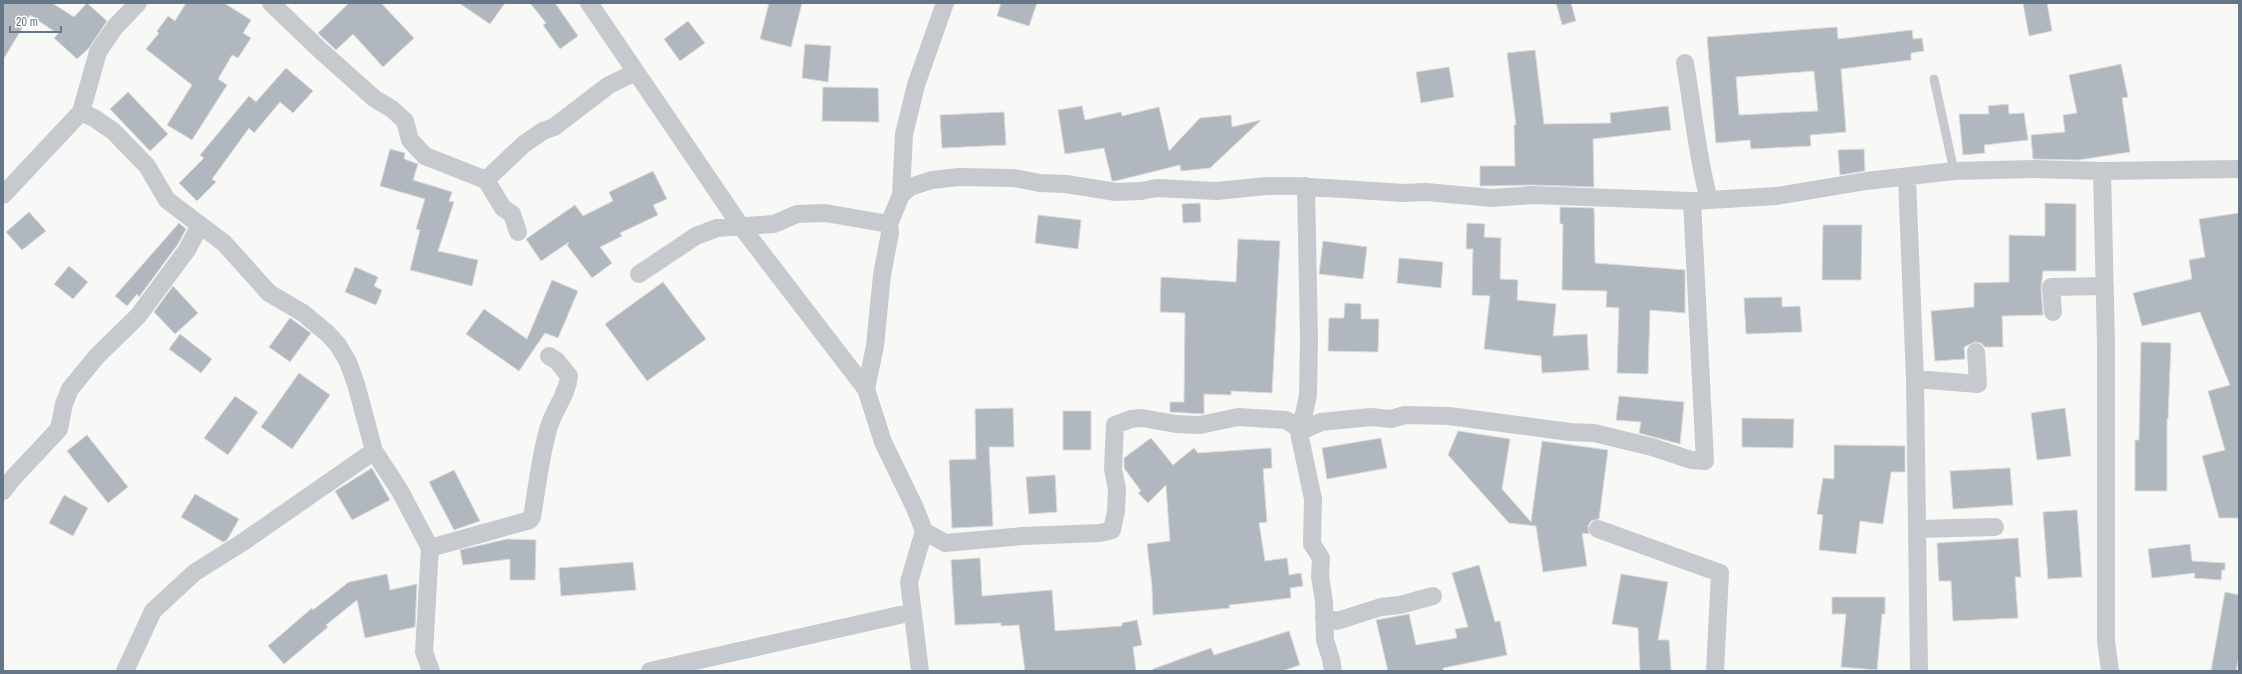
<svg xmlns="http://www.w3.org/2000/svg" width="2242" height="674" viewBox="0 0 2242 674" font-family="'Archivo Narrow',sans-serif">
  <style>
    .building { fill: #b0b7be; stroke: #dadad8; fill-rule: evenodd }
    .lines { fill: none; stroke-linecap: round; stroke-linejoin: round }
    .lane { stroke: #c6c9ce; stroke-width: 9 }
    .street { stroke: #c6c9ce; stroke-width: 18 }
  </style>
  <rect width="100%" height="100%" fill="#f8f9f6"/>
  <path class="building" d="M3,3h49l22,14 13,-14 20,18 -18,27 -12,11 -23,-21 4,-4 -28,-19 -27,45z
    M186,3h38l27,17 -8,13 8,5 -13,20 -6,-3 -14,24 9,6 -35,55 -25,-15 25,-40 -46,-36 13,-16 -2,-2 11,-15 7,5z
    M349,3h32l33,35 -31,29 -30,-33 -17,16 -18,-17z
    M459,3h46l-15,21z
    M530,3h25l23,33 -18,13 -17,-24 3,-2z
    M769,3h33l-11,44 -31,-8z
    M1001,3h36l-8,23 -32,-10z
    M1556,3h15l5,18 -14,4z
    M2023,3h24l5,28 -23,5z
    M688,21l17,22 -25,18 -16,-22z
    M1837,27l1,12 74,-9 1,9 9,-1 2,13 -13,2v7l-70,9 5,63 -36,3 1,11 -60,3 -1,-9 -34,3 -9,-106zM1814,71l4,40 -79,4 -3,-38z
    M805,44l26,2 -3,36 -26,-4z
    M1535,50l9,74 67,-1 -1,-10 58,-7 3,24 -78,9 1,48 -62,-2 -52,1v-20h35l-1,-41h2l-9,-72z
    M2121,64l7,33 -6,1 8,54 -52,8 -45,-1 -2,-24 34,-3 -2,-17 14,-2 -8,-38z
    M1449,67l5,30 -33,6 -5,-31z
    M286,68l27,23 -20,22 -13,-11 -26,31 -5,-5 -37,51 4,3 -19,19 -18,-18 25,-25 -4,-3 49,-59 7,6z
    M823,87l55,1 1,34 -57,-1z
    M128,92l40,42 -18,17 -40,-42z
    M2008,104l1,10 15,-1 4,27 -44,5 1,8 -22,2 -4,-41h30l-1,-8z
    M1082,106l3,14 36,-8 1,4 37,-9 10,44 31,-33 31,-3 1,12 29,-7 -51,48 -29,3 -1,-6 -65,16h-3l-8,-33 -39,6 -7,-44z
    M1004,112l2,33 -64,3 -2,-33z
    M390,149l15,4 -1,6 14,5 -5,16 39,12 -3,9 5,1 -16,49 40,9 -6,26 -62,-16 10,-40 -4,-1 9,-30 -45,-13z
    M1864,149l1,22 -25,4 -2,-25z
    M653,171l14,28 -14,6 5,10 -38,18 2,3 -22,11 12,16 -20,15 -25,-33 2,-3 -28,19 -15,-22 49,-34 8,11 30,-15 -4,-9z
    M1200,203l1,19 -18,1 -1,-19z
    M2045,203l31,1v67h-33l-2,17 2,27 -41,1 1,31h-18l-4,-4 -6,-1 -11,5 1,12 -30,2 -4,-50 43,-4v-24l35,-1v-47l36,1z
    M1560,207l34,1 1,55 90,7v43l-35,-3 -2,64 -31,-1 2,-65 -13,-1 1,-16 -45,-1 1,-66h-3z
    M29,212l17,19 -24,19 -16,-18z
    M2239,213v305h-20l-17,-62 23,-6 -17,-59 22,-6 -30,-73 -58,14 -9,-33 59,-14 -3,-19 16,-3 -6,-38z
    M1038,215l43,5 -3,29 -43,-6z
    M179,223l7,6 -8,15 -39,53 -2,-3 -10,12 -12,-10z
    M1467,223l18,1 -1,13 17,1 -1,41 18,1 -1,20 39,4 -3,32 34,-2 2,36 -47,3 -1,-17 -57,-7 6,-53 -18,-1 1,-46h-7z
    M1823,225h39l-1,55h-39z
    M1238,239l42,2 -8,152 -41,-2v4l-27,-1v20l-34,-2v-10h14l1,-89 -25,-1 1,-35 75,5z
    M1323,241l44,6 -4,32 -44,-5z
    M1399,258l44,4 -2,26 -44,-5z
    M69,266l19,16 -15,17 -19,-15z
    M355,267l23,10 -4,9 8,4 -6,15 -31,-13z
    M552,280l26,11 -20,47 -13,-5 -26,38 -53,-37 18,-25 43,30z
    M663,282l43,57 -59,42 -42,-57z
    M173,286l25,27 -23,21 -21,-22z
    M1782,297v10l18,-1 2,26 -56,2 -2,-36z
    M1345,303l16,1v15h18l-1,33 -50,-1 1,-33h15z
    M290,318l21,15 -21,29 -21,-15z
    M180,334l32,25 -11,14 -32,-24z
    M2141,342l30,1 -3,76h-1v72h-32v-51h4z
    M299,373l31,22 -38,54 -31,-22z
    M235,396l23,16 -30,43 -24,-17z
    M1619,396l65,6 -4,42 -41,-11 2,-11 -25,-2z
    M1013,408l1,39h-25l4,79 -41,2 -3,-68 27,-1 -1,-50z
    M2065,408l6,48 -34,4 -6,-47z
    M1063,411h28v39h-28z
    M1742,418l52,1 -1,29 -51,-1z
    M1458,431l52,8 -8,50 29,33 11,-81 66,9 -9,69 -8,2 -3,5 1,8 -7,-1 5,33 -44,6 -7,-46 -27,-3 -61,-68z
    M87,435l41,52 -20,16 -41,-52z
    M1151,438l22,27 21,-17 4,5 73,-5 1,20 -9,1 4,53 -8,1 6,38 22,-3 2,17 12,-2 2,13 -13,2 1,10 -62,7 1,3 -77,7 -1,-29 -5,-42 23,-3 -4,-56 -18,18 -10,-10 3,-2 -17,-23v-10z
    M1381,438l6,30 -60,11 -5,-31z
    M1834,445l71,1v26h-14l-8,52 -23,-3 -4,33 -37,-4 4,-35 -6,-1 6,-36 11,1z
    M372,468l18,32 -38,20 -17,-29z
    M2010,468l3,37 -60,4 -3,-38z
    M454,470l26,51 -26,9 -25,-48z
    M1055,475l2,37 -28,2 -3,-37z
    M195,494l44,25 -12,21 -4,2 -42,-25z
    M64,495l24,13 -15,28 -24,-13z
    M2077,510l5,67 -34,2 -5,-67z
    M2018,538l3,39h-6l3,41 -65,3 -2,-40h-12l-2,-38z
    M507,539l29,1 -1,40h-25v-21l-47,6 -3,-15z
    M2190,544l2,17 33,2v7h-3l-1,10 -27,-2 1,-5 -43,5 -4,-29z
    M980,558l2,38 70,-6 3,41 67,-5v-3l15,-3 5,25 -9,2 3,24h-111l-6,-46 -18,1v-3l-46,2 -4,-65z
    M633,562l3,28 -75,6 -2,-28z
    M1479,565l16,57 5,-1 7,34 -64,13 1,3h-56l-12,-51 33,-6 7,31 41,-7 -2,-9 13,-2 -16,-54z
    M387,574l3,16 27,-6 -2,43 -50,11 -8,-38 -31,25 2,2 -44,37 -16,-18 44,-38 1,2 36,-28z
    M1621,574l47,8 -10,58h11l2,31h-31l-2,-43 -26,-4z
    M2225,592l14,3v61l-3,15h-25z
    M1832,597h53v17h-3l-5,56 -36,-3 5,-53h-14z
    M1289,631l11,34 -18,6h-129v-2l58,-21 3,7z"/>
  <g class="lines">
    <path class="lane" d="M1934,79l20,92"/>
    <path class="street" d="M271,3l49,47 55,49 17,10 13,12 5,19 15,16 61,24 38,-36 19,-13 11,-4 55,-42 27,-13
      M589,3l151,222 126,164
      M1685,63c8,46 12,93 24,137
      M2102,171l4,175v295l4,30
      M1907,178l8,201 4,292
      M486,180l17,28 9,6 6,18
      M1306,186l3,153 -1,56 -4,19 -6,14 15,71 -1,45 9,14 -1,18 4,26 1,38 6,19 2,12
      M3,195l78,-83 17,-60 17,-25 23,-24
      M901,195l3,-61 12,-49 29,-82
      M200,225l24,18 45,50 34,20 25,21 10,11 10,17 8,22 18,67
      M639,274l57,-38 21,-8 57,-4 23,-10 28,-1 64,11
      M2053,312l-2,-25 54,-1
      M1915,379l63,5 -2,-32
      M1298,428l-12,-8 -48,-3 -38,8 -24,-1 -34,-6 -11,1 -16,6 -2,44 4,20 -1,22 -4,19 -12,3 -77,3 -78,7 -21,-12 -9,-23 -32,-66 -17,-53 9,-43 7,-71 8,-42 -1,-9 12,-29 9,-8 22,-7 27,-3 55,1 26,5 26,1 50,8 25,-1 16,-3 59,3 50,-5h29l109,7 22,-1 66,6 40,-3 160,6
      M1299,432l22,-10 50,-5 20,2 14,-4 44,1 121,16 24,1 58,14 39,13 14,1 -13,-260 85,-5 89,-15 88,-10 80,-2 68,2 137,-2
      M3,491l10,-13 46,-49 5,-25 6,-15 27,-33 41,-40 49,-66 13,-25 -33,-25 -20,-34 -34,-35 -19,-13 -13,-6
      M1598,529l122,44 -5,98
      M1919,529l76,-2
      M430,548l100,-28 2,-3c5,-29 8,-59 16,-87 5,-21 19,-33 21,-54l-12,-15 -8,-5
      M1324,617l13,4 44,-14 19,-2 33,-9
      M125,671l28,-60 41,-38 49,-31 131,-91 26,40 30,57 -6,104 7,19
      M650,671l263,-59
      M920,671l-11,-89 15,-51"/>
  </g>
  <rect width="2242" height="674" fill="none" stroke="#667689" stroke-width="8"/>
  <path d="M10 26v6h51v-6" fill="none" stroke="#667689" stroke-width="2"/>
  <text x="16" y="26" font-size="12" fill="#667689" stroke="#ffffff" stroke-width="3" paint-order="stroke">20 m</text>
</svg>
